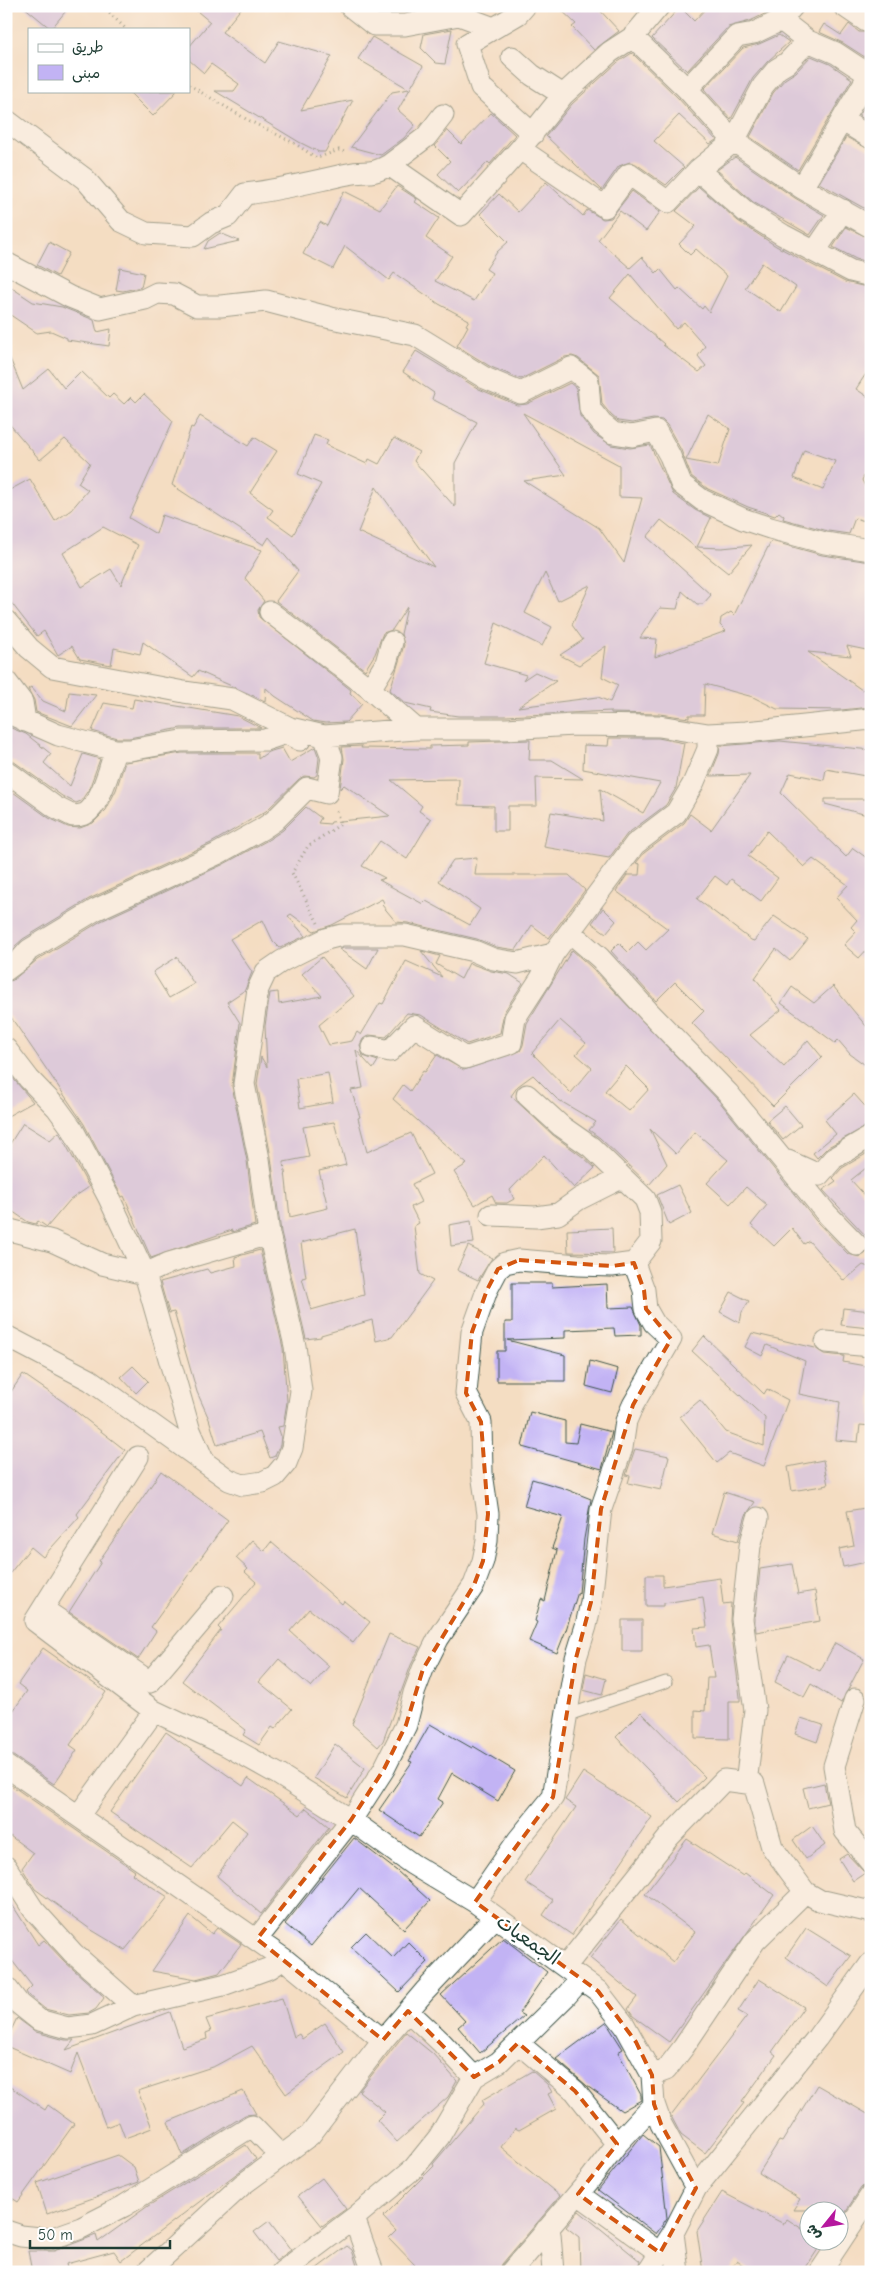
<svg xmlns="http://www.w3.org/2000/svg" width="877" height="2278" viewBox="0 0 877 2278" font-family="'Comic Neue','Playpen Sans Arabic',sans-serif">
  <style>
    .building { fill: #c2b3f4; fill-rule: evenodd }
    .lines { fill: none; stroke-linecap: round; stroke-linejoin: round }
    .service-casing { stroke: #3f5549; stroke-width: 13 }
    .minor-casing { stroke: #3f5549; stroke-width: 23 }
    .path { stroke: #3f5549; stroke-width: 3; stroke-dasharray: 1 4; stroke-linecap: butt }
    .service { stroke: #fff; stroke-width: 11 }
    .minor { stroke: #fff; stroke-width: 21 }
    .marked { fill: none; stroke: #d45610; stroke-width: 4; stroke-dasharray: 10 6; stroke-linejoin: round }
    .labels { text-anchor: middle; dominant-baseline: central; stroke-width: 4.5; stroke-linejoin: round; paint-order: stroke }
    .street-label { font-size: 19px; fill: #1f3d34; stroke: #fff }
  </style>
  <rect width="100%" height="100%" fill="#fff"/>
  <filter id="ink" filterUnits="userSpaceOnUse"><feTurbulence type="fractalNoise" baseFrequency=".02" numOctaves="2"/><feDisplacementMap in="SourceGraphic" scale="10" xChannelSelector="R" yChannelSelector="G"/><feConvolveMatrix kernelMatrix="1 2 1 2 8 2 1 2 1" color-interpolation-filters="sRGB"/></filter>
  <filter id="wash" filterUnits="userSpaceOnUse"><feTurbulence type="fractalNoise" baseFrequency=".0096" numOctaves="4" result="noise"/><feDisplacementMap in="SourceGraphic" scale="20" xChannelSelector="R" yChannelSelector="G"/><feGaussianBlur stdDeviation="1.12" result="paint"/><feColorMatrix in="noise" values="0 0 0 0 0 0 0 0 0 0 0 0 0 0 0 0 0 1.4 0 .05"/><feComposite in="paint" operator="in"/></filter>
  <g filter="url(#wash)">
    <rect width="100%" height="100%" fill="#f4ddc2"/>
    <g id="blocks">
      <path class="building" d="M23,6h47l-19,23z
        M191,6h52l-21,26 43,31 14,-22 53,15 -31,54 52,-10 -28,52h-6l-20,-10 -84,-51h19l5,-7 -28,-20 -7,9 -15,-13v-13l21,-25z
        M557,6h39l23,25 -25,19 -22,-23 4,-3z
        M708,6h68l-3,4 -23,11 -22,6 -41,44 -35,-33 28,-31 14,14z
        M824,24l17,11 8,-11 10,8h12v29l-28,-18 -24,-11z
        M452,29l-7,35 -9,-1 -15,-15 3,-14z
        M779,35l10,7 -21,19 -15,17 -22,41 -27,-30 39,-41 16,-4z
        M372,37l51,29 -25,44 17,15 -11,13 -23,17 -30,-8 41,-55 17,-3 -51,-30z
        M632,53l46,45 38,42 -6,4 -31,-29 -25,26 30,26 -18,18 -30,-21 -6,-2 -11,4 -17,24 -56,-54 26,-32 46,-42z
        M811,56l19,8 22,15 -54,91 -48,-33 23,-44 12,-14 11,-7z
        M128,91h49l-24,25z
        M871,96v27l-12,-7z
        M491,113l24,22 -25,29 -2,-2 -30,31 -20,-19 12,-13 -15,-15 12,-16 14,14z
        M846,137l25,13v62l-52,-29z
        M735,157l60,41 29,17 -14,20 -57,-33 -36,-32z
        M546,182l37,34 4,-6 16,9 8,-1 21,-27 28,21 -14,19 -26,-20 -22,29 32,28 12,-11 14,16 4,-4 17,21 2,-2 23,21 2,-3 5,6 18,-36 -31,-27 -6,6 -11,-11 17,-18 -20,-15 23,-24 39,34 38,25 69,36 26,6v78l-15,23 15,10v64l-9,17 9,19v24l-16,-5 -6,16 -21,-3 -45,-12 1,-3 -5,-4 -4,4 -27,-9 -40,-18 -17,-13 -10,-26 -14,-25 -5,-5 -9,-1 -21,4 -14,-2 -7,-6 -9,-11 -3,-29 -21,-17 -6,-2 -7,1 -44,22 -30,-12 -34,-21 11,-20 -2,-1 3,-5 -30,-16 -45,-31 -5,7 -44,-34 -12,23 -30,-15 17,-32 7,4 17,-35 36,18 17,-23 20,13 -2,3 24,16 -13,20 26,18 -17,25 39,20 18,-28 -6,-4 11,-17 11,-10 -28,-28 19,-20 19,18zM762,263l34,24 -15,25 -36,-24zM630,274l46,55 8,-7 21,24 -7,10 8,10 -7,6 -36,-27 1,-1 -54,-46zM708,414l22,15 -12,37 -32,-6zM804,450l31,11 -12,29 -29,-12z
        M846,227l25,12v24l-15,-4 -23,-12z
        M220,233l19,8 -35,8 4,-8z
        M49,242l20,11 -12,23 -20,-11z
        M120,268l24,5 -3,14 -18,4 -7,-1z
        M6,284l27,18 29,5 32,13 3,12 14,-3 -2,17 -42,-6v-2l-16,-7 -14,2 -31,-21z
        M6,349l17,41 26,-21 15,19 17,-17 28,27 4,-4 11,10 7,-7 5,5 8,-8 29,27 -44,97 27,16 6,-19 100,35 -17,28 19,23 -6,9 1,7 92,73 -1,3 12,11 -16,18 -21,1 -12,-2 -38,-25 -9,-8 -1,13 -67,-30 -5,6 -50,-35 -3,12 -26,-6 -3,17 -31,-6 -8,-13 -14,9 -14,-24 -7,5 -31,-40v-104l24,-13 25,42 16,-11 17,-20 -10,-7 12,-20 -25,-24 -25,21 -34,-40zM103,527l35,18 -17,40 -10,-16 -29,18 -19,-34z
        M416,351l63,38 38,16 10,-1 43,-21 6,5 4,28 14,18 17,11 19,3 20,-3 23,49 22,16 16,8 -14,29 25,1 30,-3 -24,28 -67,-53 -14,17 64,58 -8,9h-6l-15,-13 -5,18 -17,-1 -20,30 17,1 -2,18 71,-26 -6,-6 1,-7 10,-6 3,3 37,-74 51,14 49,7v89l-24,-5 4,10 -43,-4 54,38 9,-7v24l-30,3 -64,-1 -24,-12 -48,-13 -1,31h-15v3l-30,-4 -48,-1v-2l-105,5h-48l-28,-4 1,-3 -26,-6 -15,-13 14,-45 -3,-11 6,-27 -15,23 -9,3 -8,21 -10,16 -89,-69 22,-30 -29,-34 -5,8 -92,-60 19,-58 2,1 7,-12 48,30 6,-9 23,14 -27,42 23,17 -5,7 25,18 28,-51 -23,-10 16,-39 14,5 -2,5 41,19 2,-5 10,5 15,-26 25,14 -5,9 41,46v-44l22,-41 -45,-23 2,-6 -31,-21zM523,413l96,52v32l23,1 -18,65 -25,-35 -75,-47 42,-6zM376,487l58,80 -76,-35zM545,573l13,28 32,-16 -18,40 11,15 -23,15 19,10 27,-19 -4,31 16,8 -8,17 -12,-5 -80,10 38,-26 -21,-9 -12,8 3,-5 -42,-12 12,-40 46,23 10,-19 -27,-14z
        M31,687l12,14 23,10 3,-19 27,3 -24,31 -36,-14 -2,-12 -6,-11z
        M134,699l104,17 23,12h-80l-52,10h-12l-25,-7 12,-28 28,5z
        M6,726l20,8 25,20 -7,9 26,23 13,-32 17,5 -11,30 -8,12 -5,2 -14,-7 -49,-35 -7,-2z
        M609,738h49l26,5 -8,45 -10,17 -39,29 -18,24 -65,-11 7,-35 52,9 -3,-32 43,24 17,-30 -77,-14 1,-24 24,1z
        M530,740l-1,20h23l31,19 -47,-1 1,28h-29v25h-14v-25l-36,-1 1,-26 -68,1 31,26 -3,5 12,8 -24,40 -27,-18 -18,25 23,12 -6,2 44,24 3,-3 44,24 10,-16 -41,-28 14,-21 24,-2 -2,17h94l16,15 -36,48 -17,-13 -16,25 -20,-3 -19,-8 -69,-16 -12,-1 -14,-17 2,-2 -2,-4 -50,26 -18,6 -23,-17 -3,2 17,20 -25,12 -7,-7 -10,-21 -33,19 22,33 -7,18 -18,12 13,21 -8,63 15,75 8,64 -23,7v-2l-81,28 -27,-62 -2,1 -38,-73 -78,-114v-28l7,-2 24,-20 64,-39 121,-56 46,-25 15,-10 23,-23 15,11 -3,5 12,1 1,-2 59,-6 -46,-31 -4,4 4,-30 -2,-12 20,-1 -1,2 69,1v-3l39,-1v-3zM177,957l17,27 -25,14 -16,-26z
        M780,741l91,9v27l-45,-8 -2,11 -34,-7 -9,20 65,64 7,-9 18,13v84l-12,13 -15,-13 12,-13 -5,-5 6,-7 -21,-22 12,-13 -35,-26 -9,8 -37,-36 -19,25 30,22 -17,23 -30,-22 -4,6 -12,-9 -18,23 54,41 3,1 20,-25 34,23 -18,22 -14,-12 -21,29 26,32 -31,25 34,32 24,-27 14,17 -49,49 -81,-83 12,-12 -29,-29 -19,19 -45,-50 8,-8 9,9 10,-10 8,8 22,-21 -52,-38 11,-16h12l1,-11 -4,-1 8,-10 40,-30 6,-9 21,16 39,-55 -40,1 9,-22 1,-8z
        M315,747l4,11 -2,17 -3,2 -10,-1 -5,3 -33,32 -55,32 -122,56 -66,40 -17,15v-167l43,31 19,9 12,1 13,-5 13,-13 10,-20 9,-28 57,-9h76v6l10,-7 14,-4 8,14z
        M825,799h46v17l-46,-12z
        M603,908l13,13 -10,12 -14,-10z
        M344,948h34l-11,21 -28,-20z
        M572,950l19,17 128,134 97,120 32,33 12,3 5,-3 4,-5 2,1v18l-8,-3 -19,16 -35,-40 -5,3 -12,-16 -18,18 -23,-21 16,-20 -21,-18 -16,17 -23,-21 21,-23 -33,-28 -19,22 -26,-25 17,35 -18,21 -49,-47 -11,-8 7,-8 -39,-23 -24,-24 -15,11 -7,10 42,39 30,22 12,11 -21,20 -30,-33 -34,35 4,9 -7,4h-11l-4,-8 -17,10 -21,-33 13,-8 -74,-65 10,-14 7,6 13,-20 2,1 12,-17 27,15 56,-19 3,-6 4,-22zM560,1020l26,23 -10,11 16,14 -21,25 -39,-40zM626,1066l23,23 -20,22 -24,-20z
        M421,951l19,5 -4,8 25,15 8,-16 22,8 18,3 14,9 -19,29 -4,21 -33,11 -46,-29 -14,-2 -21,24 -17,-2 -6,4 -3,6 3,11 15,5 -5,8 -17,-19 7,38 -12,2 9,27 -2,1 9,34 44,-19 21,41 -20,10 9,18 -10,5 8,16 -5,3 6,48 13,7 -41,56 -16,4 -4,-21 -51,15v2l-15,2 -25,-107 -10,-75 -14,-73 4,-27 6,10 -2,-41 5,-33 8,-1 1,12 43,-8 -20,-22 20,-17 32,39 -35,29 10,20 23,-4 5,-9 4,3 19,-32 3,1 23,-43 36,16zM328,1073l5,29 -33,6 -4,-29zM334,1122l12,43 -27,6 9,37 -38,9 -6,-55 25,-5 -6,-30zM355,1229l9,66 -53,15 -9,-32 4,-1 -5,-34z
        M833,986l38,46v37l-21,-15 -12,-14 -3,3 -54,-40 11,-16 22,16z
        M6,1070l27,32 -27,15z
        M854,1094l17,19v11l-43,23 -11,11 -4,-5 23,-19 -11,-14z
        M785,1106l16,19 -18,15 -16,-19z
        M23,1123l27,17 9,-8 30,55 -19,13 -23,27 -9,-6 -2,3 -8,-2 -22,-15v-57z
        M871,1151v13l-20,16 20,22v30l-5,4 -43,-46 13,-9 -3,-3 9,-10z
        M678,1185l14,28 -23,12 -12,-30z
        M471,1221l3,22 -23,3 -2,-21z
        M612,1228l1,25 -45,-1 -1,-22z
        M468,1246l24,12 -14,22 -21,-10z
        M260,1250l23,98 4,54 -4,24 -5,1 3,9 -1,9 -5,11 -5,2 -10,-26 -43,13 -8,-26 -12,-27 -23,-80 -5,1 -9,-31 47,-13 3,4 26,-7 -1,-9z
        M512,1283h40v4l55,-3 1,24 25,-1 8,18v10l-26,1 -1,-8 -49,2v8l-58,2 58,15v26h-68v-30h8v-29h7z
        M731,1292l18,9 -7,11 -2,11 -20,-11z
        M843,1308l28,3 -2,17 -28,-3z
        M752,1333l63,15 9,6 20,2 -1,6 28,5v59l-11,-1 -2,17 -22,-2 4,-38 -41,-8 6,-33 -38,-16 -5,11 -17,-9z
        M704,1336l60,58 3,-5 21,11 -24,66 -35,-13 -12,10 -37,-46 20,-17 26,32 38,14 1,-28 -73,-67z
        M590,1361l28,8 -6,24 -26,-7z
        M133,1366l15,15 -12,12 -15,-16z
        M23,1374l42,29 60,47 -48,64 2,3 -36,40 -12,-10 -25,31v-179z
        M530,1412l35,9v21l11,1 4,-19 32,8 -10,37 -80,-22z
        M635,1449l34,7 -8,34 -33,-7 2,-7 -4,-1z
        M823,1460l5,25 -36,6 -4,-24z
        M161,1471l67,49 -77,107 5,4 -18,28 -69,-47 32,-50 -2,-1z
        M532,1479l31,9 28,11 -7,40 -5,54 -1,-1 -12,38 -9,23 -28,-12 8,-19 -2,-1 6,-22 4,2 12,-51 -5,-2 11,-31 -39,-11z
        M724,1492l31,10 -9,13 -8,26 -26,-8z
        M871,1507v54l-28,6 -4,-18 15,-3 -7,-35z
        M252,1540l12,11 7,-9 71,62 2,-3 26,21 -17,21 -44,-34 -19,22 39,35 -18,21 -32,-28 -20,23 33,27 -17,20 -3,-2 -13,18 -16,-10 3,-5 -64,-49 39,-51 -3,-3 38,-45 -11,-10 3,-3 -12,-11z
        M792,1564l6,30 17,-3 5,30 -64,11 -1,-13 5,-50z
        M646,1575h17v11l57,-8 3,26 8,-1 -1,18 10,76v4h-11v38l-34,-1v-28l10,1 2,-33h7l-5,-33 -13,2 -2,-19 13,-1 -4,-30 -39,6v3h-18z
        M622,1620h20v31h-20z
        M389,1634l31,13 -9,18 -28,76 -5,6 -26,-23z
        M835,1643l29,16 -23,44 -30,-19 -7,13 -29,-15 13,-27 32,16z
        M43,1648l63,44 -36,53 7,5 -23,34 -48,-33v-30l21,-30 -9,-7z
        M586,1673l20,6 -4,16 -19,-5z
        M641,1712l64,65 -26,25 -63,-65z
        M801,1718l22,7 -6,17 -22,-8z
        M430,1724l42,24 1,-2 42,25 -17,30 -46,-28 -14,26 5,3 -24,35 -40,-27 33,-48 -3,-1z
        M166,1732l77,54 5,-8 52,37 6,-7 23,19 -68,87 -44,-38 30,-44 -15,-12 -40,48 -82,-56z
        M335,1744l30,24 -18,30 -33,-20z
        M583,1772l69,45 -80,118 -29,-20 10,-15 -28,-18 51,-75 -11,-7z
        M8,1783l127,88 -3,3 36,23 -43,53 -35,-21 -55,-40 -13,-21 11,-15 -27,-20v-47z
        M824,1783l4,20 -20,5 -5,-20z
        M812,1826l13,19 -19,14 -13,-19z
        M354,1838l43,33 33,30 -26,28 -45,-41 -48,58 -26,-22z
        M687,1839l56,37 2,-3 29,22 -105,147 -36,-26 -5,-7 9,-12 -47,-39 31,-39 52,43 22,-30 -50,-38z
        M847,1854l18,19 -12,8 -14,-22z
        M6,1895l32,50 6,-5 21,22 36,32 3,4 -8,11 -7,4 -20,2 -24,-6 -17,-14 -2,-3 6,-6 -26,-33z
        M190,1916l22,18 5,-6 24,16 -22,29 -23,6 -44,-8z
        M806,1928l45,28 -23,31 -42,-30z
        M366,1932l27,26 15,-16 20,20 -29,30 -48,-45z
        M503,1938l44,34 -28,41 5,3 -44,37 -22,-26 7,-6 -24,-26z
        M759,1979l45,28 -32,45 4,3 -34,47 2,1 -39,50 -24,-18 -10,-19 76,-100 -9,-5z
        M282,1998l12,39 5,-3 3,5 23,-16 19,29 -58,42 -34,-48 -37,20 -77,25 14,37 -27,10 -6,-16 -13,5 -28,-74 -8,21 -64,-28v-5l11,-23 19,14 29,8h9l-8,10 104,-38 12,35 25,-8 -1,-6 5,-2 -5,-12z
        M606,2022l17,27 -5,3 23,43v5l-19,11 -35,-25 -31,-27z
        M406,2032l27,22 24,27 -9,16 -51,45 -20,-22 8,-8 -26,-21z
        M532,2071l15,13 5,8 -4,2 8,15 -37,21 -4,-2 -14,19 59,49 -58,68 -3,8h-91l7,-7 -26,-27 7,-7 -13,-14 51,-51 -1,-2 51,-60 -2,-4z
        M6,2084l39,26 3,-5 26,19 -56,78 -12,-8z
        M817,2085l54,31v63l-10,9 -21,32v-10h-47l7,-11 -41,-26 20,-32 3,1z
        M243,2091l13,23 -11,1 -63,40 -14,-33z
        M643,2134l16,13 8,71 -11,16 -58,-44z
        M246,2145l10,14 -135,102 -7,-10 -48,13 2,8h-36l-4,-21h26l42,-16 2,7 50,-36z
        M118,2155l16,12 5,15 -92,32 -10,-31z
        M322,2178l24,31 -24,17 -24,-30z
        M722,2192l62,32 3,-5 23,15v6l12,3 -19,29h-50l-16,-11 -8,11h-26l-6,-41z
        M579,2211l61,50 -4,11h-56l-1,-35 -13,-10z
        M269,2221l22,29 -15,11 -22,-29z
        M347,2246l5,4 7,22h-47z"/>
    </g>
  </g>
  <g filter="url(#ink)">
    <use href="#blocks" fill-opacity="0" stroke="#3f5549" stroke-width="1"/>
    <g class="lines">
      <g class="service-casing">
        <path id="service" d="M565,1716l101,-34"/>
      </g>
      <g class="minor-casing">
        <path id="minor" d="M350,6l24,19h31l54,-10 35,13
          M525,6l-7,8 -51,30 14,43 52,47
          M659,6l-26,31 54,52
          M793,6l-12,14 27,21 28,12 35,23
          M844,6l22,15 5,-8
          M512,57l20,18 31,20 -43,54 85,58 24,-33 39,28 30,-32 36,-29 -47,-52 50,-53 17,-3 27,-13
          M869,75l-27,45 29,18
          M563,95l47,-43 23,-15
          M443,115l-17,22 -37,28 72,50 59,-66
          M6,120l79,59 36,42 25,12 47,3 18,-13 17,-7 17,-22c35,-4 69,-13 103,-20 18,-4 22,2 41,-9
          M842,120l-40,68 69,39
          M698,170l48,42 37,23 68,36 20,5
          M802,188l-68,-47 29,-55 14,-17 10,-6 21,-22
          M815,251l28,-41
          M6,263l64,34 30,12 45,-10 12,-6 17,1 23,12h24l45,-5 65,17 84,17 70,43 36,15 50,-25 17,13 2,28 12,15 11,9 19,3 24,-5 14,25 11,28 21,16 41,19 27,9 55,15 46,7
          M270,612l100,77 46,40
          M6,621l23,27 23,19 132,25 48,7 58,29 34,8 92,-7h90l68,-4 85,1 49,8 38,-2 125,-13
          M6,681l16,21 3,19
          M370,689l16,-26 6,-21
          M6,712l52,23 57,15h15l51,-9 84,-1 21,-7 14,7
          M6,771l49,36 18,9c4,0 9,-1 12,-2 15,-9 26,-48 30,-64
          M570,932l30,26 50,55 78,80 98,120 31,32
          M6,970l15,-11 8,-9 66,-40 122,-56 45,-25 12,-8 33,-33 20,5 5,-36 -8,-21
          M372,1047l18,4 24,-25 51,32 46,-15 4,-25 26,-40 12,-24 82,-110 41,-31 17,-29 15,-35v-15
          M6,1049l23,30 28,29 16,22 35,66 37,78 44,154 15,34 25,18 14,5 20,-3 12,-6 11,-13 6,-15 9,-57 -6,-45 -26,-112 -10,-75 -15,-75 14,-95 8,-17 16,-11 44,-22 16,-4h63l69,16 19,8 24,4 36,-9
          M788,1161l31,14 15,-17 37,-22
          M491,1215l45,2 22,-3 21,-15 42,-21
          M6,1229l46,12 50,23 43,10 24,-11 100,-29
          M6,1336l84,44 114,82
          M826,1342l45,4
          M138,1457l-103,164 119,90 72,34 52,29 73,46 61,44 63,38 123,89 27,35 27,49 2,29 7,20 35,64 121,-150 54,-75
          M43,1609l107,73 73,-86
          M855,1699l-21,67 11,65 26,32
          M6,1766l278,193 99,81
          M746,1783l9,-73 -13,-91 8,-73 8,-28
          M79,1815l75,-104
          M6,1867l27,42 40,44 60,53
          M475,1902l43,-62 35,-43 23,-139 10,-32 5,-24 10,-93 21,-61 4,-27 7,-16 38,-66 -17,-16 -8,-14 -2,-19 -10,-27
          M257,1939l94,-119 33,-51 22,-44 8,-32 9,-24 15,-30 36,-54 9,-24 4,-20 1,-27 -6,-41 -1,-51 -15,-29 6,-61 15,-42 11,-21 7,-6 14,-3 59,5 34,1 22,-3 17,-22 -1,-29 -5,-13 -54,-52 -30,-21 -34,-31
          M565,1967l104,-130 55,-57 30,4 18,63 33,45
          M6,1987l13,17 20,16 29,8 24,-3 41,-19 90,-21 47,-17 14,-9
          M408,2011l33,31 33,35
          M518,2043l57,48 42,53
          M652,2075l14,-5 17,-22 72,-107 50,-49 14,8 52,12
          M578,2194l82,59
          M354,2218l19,54
          M546,2230l4,4 3,38
          M6,2231l15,5 29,3 31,-11 43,-22 128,-80 29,30
          M673,2233l5,39
          M147,2272l95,-87 68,-50 73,-95 42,-49 70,-74
          M282,2272l72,-54 60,-50 25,-31 35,-60 25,-15 67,-66 15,-17
          M511,2272l77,-90 29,-38 37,-40
          M648,2272l25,-39 23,-45
          M820,2272l51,-77"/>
      </g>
      <path class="path" d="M102,6l24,23
        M189,85l57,34 48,24 23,15 22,-8 8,3
        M318,923l-26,-50 16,-27 33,-22 -6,-15"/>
      <use href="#service" class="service"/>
      <use href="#minor" class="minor"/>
    </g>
  </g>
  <path d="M0 0H877V2278H0ZM519,1260l93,6 22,-3 10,27 2,19 25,30 -38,66 -32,104 -10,93 -15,56 -23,139 -78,105 123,89 38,51 16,33 2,29 7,20 35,64 -36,65 -82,-59 39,-50 -42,-53 -57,-48 -19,19 -25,15 -66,-66 -25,29 -126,-101 94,-119 33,-51 22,-44 17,-56 51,-84 9,-24 5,-47 -7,-92 -15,-29 6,-61 15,-42 11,-21z" fill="#f4ddc2" fill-opacity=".55" fill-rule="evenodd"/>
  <path class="marked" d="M519,1260l93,6 22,-3 10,27 2,19 25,30 -38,66 -32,104 -10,93 -15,56 -23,139 -78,105 123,89 38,51 16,33 2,29 7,20 35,64 -36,65 -82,-59 39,-50 -42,-53 -57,-48 -19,19 -25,15 -66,-66 -25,29 -126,-101 94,-119 33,-51 22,-44 17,-56 51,-84 9,-24 5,-47 -7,-92 -15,-29 6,-61 15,-42 11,-21z"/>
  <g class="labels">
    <g class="street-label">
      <text transform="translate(528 1940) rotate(35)">الجمعيات</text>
    </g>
  </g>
  <rect width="877" height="2278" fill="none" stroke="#fff" stroke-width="25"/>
  <rect x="28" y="28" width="162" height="65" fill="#ffffff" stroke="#a5b1ae"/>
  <rect x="38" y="44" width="25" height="8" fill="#ffffff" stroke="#a5b1ae"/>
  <text x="72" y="52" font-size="15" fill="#1f3d34">طريق</text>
  <rect x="38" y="65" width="25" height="15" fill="#c2b3f4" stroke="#a5b1ae"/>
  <text x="72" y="78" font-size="15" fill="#1f3d34">مبنى</text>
  <g transform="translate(824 2226) rotate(240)"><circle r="24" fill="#ffffff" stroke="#a5b1ae"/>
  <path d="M0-4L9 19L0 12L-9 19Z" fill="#b5179e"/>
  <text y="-8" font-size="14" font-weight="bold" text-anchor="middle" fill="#1f3d34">ش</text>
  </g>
  <path d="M30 2240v8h140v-8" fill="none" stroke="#1f3d34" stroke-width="2.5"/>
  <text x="38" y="2240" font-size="15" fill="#1f3d34" stroke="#ffffff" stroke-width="4" paint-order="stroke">50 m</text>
</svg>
